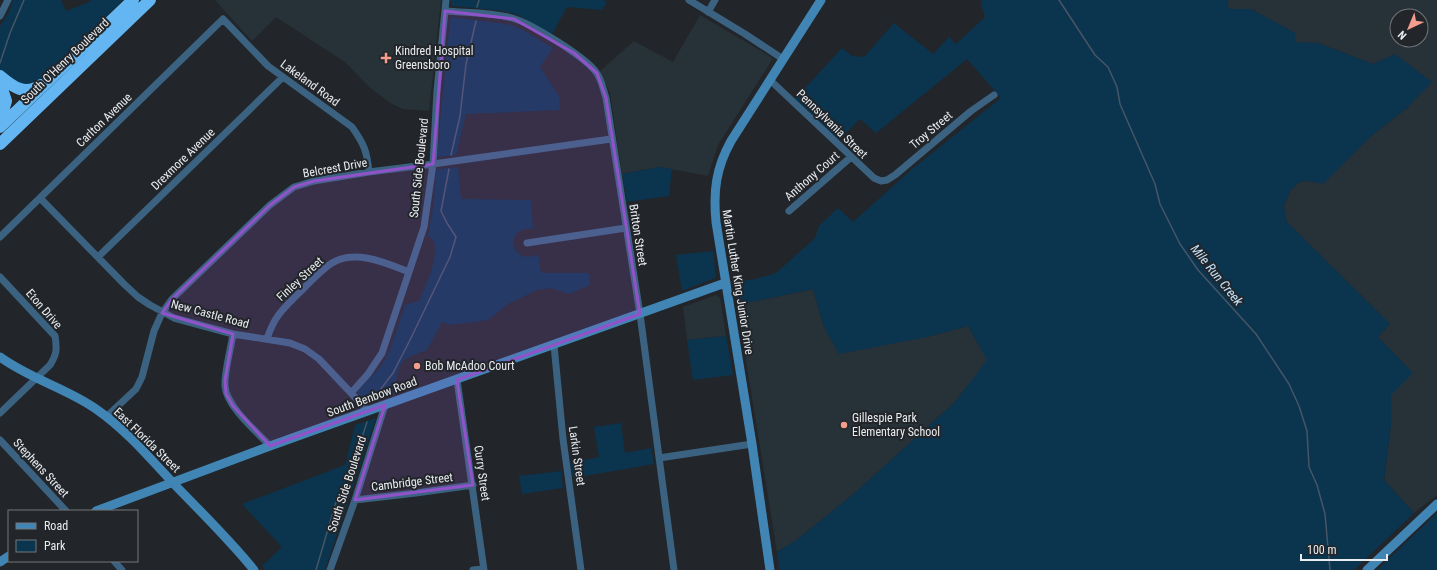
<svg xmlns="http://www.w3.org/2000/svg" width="1437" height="570" viewBox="0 0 1437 570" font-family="'Roboto Condensed',sans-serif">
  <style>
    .built { fill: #273138; fill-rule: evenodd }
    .green { fill: #0b344f }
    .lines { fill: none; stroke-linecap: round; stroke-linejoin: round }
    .stream { stroke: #465665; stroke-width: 1.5 }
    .street { stroke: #3b6381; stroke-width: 7 }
    .secondary { stroke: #4185b5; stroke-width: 9 }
    .highway { stroke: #63b6f2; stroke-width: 12 }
    .marked { fill: #9153c9; fill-opacity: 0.2; stroke: #9153c9; stroke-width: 3; stroke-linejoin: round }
    .poi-dot { fill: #f49d8c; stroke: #22262a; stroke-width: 1.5 }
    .labels { text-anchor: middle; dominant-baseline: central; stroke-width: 4; stroke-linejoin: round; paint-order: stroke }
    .poi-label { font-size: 12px; fill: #eaedf0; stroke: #22262a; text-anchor: start }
    .street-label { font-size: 12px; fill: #eaedf0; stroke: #22262a }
    .water-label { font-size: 13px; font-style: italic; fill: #c3e2fb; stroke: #22262a }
  </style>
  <rect width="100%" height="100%" fill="#22262a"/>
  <path class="built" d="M215,0h226l-12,111 -26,-2 -11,-5 -22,-16 -24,-25 -70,-46 -24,24z
    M1227,0h210v495l-23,18 -30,-33 7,-55v-30l12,-32 -25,-26 12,-13 -104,-103 -2,-15 6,-15 9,-9 11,-1 13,2 47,-46 38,-30 -13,-53 -22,10 -55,-21 -23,-1 -1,-9 -43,-24h-22zM1397,16h24v24h-24z
    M700,15l71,42 1,3 -54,85 -10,31 -48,-9 -38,7 -12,-81 -10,-22 34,-30 39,21z
    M813,289l11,38 103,10 41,-11 20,34 -33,42 -98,89 -59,48 -21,13 -40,-247z
    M716,295l4,3 6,38 -39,4 -4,-33z"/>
  <path class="green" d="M13,0h48l5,11 21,-8 5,-3h31l-83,80c-19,10 -26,4 -40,-10v-44l9,-14z
    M451,0h152l4,2 -5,8 -35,-3 -15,27 -34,-19 -15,-4 -50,-5 -2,-2z
    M982,0h245l2,9h22l44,24v9l23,1 55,21 22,-10 37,28 -24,25 -38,30 -47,47 -13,-3 -11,1 -9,9 -6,15 2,15 104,103 -12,13 35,36 -22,22v30l-7,55 30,33 -60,57h-574l-3,-18 21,-13 59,-48 98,-89 32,-42 -19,-34 -41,11 -88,17 -15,-27 -11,-38 -76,16 -4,-23 23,-3 20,-6 39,-35 4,-12 19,-18 15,14 58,-52 90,-72 -34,-39 -91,74 -16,-14 -22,22 -43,-42 47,-51 10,8 12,1 30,-34 39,31 16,-17 7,7 29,-27 -4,-14z
    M452,17l59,8 12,5 30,18 -13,19 19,29 1,14 -94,4 -10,41 -17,2 -2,-2 13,-135z
    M458,167l3,32 70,1 2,29c-32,-3 -21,39 5,25l3,19h48l1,12 -21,9 -18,-6 -14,2 -29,14 -20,16 -36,5 -10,-3 -15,28c-7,3 -16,5 -21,9 -10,6 -10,24 -10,34l-29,11 -9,-10v-3c6,-9 16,-16 23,-25 12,-18 17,-41 24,-61l14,-4c8,-18 19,-40 15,-61l-6,-4 6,-35 2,-30 2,-2z
    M660,167l12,2 -3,27 -42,6 -5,-28z
    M713,251l3,25 -1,2 -33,13 -6,-36z
    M726,336l7,39 -40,5 -6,-40z
    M376,418l-51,152h-60l-3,-4 20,-19 -40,-43 103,-39 10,-40z
    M621,423l4,30 26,-5 3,16 -81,14 -3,-15 29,-6 -5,-30z
    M561,471l2,17 -41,6 -3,-18z
    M1437,513v57h-60z"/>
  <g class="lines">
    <path class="stream" d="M1059,0l36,55 13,12 9,20 3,17 35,80 5,20 20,40 18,26 58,64 33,50 10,22 8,25 2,36 8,18 8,29 5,56
      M477,7l2,-7
      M0,63l10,-30 14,-33
      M451,155l9,-39 6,-52 10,-43
      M371,402l22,-29 17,-33 40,-83 6,-20 -9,-14 -6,-12 8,-42
      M316,570l20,-68 12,-21 19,-59"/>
    <path class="street" d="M689,0l56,34 38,25
      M445,11c22,2 46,1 67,7 19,5 73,39 84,54 6,8 7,17 10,26l34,216 34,256
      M708,12l7,-12
      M0,16l8,-16
      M770,80l104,98 7,3 6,-1 8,-5 76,-64 23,-16
      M40,198l84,86 14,13 12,8 24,13 59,16 57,9 15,6 14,10 49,52
      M789,211l62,-54
      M0,237l223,-218 45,47 84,61c12,17 15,24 17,45
      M527,243l99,-15
      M98,257l185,-180
      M0,277l55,59c2,13 2,18 -5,29l-50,48
      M233,334c-2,14 -9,39 -8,52 1,20 32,46 45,60
      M267,339c7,-23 17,-31 33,-47 10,-10 21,-22 32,-29 24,-14 54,0 77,9
      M554,345l9,94 18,131
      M457,380l27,190
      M351,393l17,-19 14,-21 42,-126 9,-63 4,-73 9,-91
      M106,417l30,-28 6,-12 12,-46 8,-18 10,-14 98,-94 24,-18 20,-6 55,-9 64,-8 178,-25
      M0,440l66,71
      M659,458l93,-14
      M355,500l61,-7 57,-8
      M114,561l8,9
      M330,570l25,-70 30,-95
      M473,570l10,-1"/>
    <path class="secondary" d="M0,357c30,22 66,31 96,52 29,20 53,48 77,74 27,28 56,56 81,87
      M96,511l174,-65 455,-163
      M0,562l9,-6
      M770,570l-18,-126 -36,-222c-3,-31 0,-54 15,-81l90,-141
      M1367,570l70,-66"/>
    <path class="highway" d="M0,76c13,11 25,20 41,9
      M0,83l6,18 -6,20
      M0,127l133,-127
      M0,144l150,-144"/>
  </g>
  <path class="marked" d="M445,11l69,8 60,34 23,20 9,25 34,216 -183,66 16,105 -118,15 30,-95 -115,41 -37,-40 -7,-12 -1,-14 8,-46 -71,-21 10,-14 98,-94 24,-18 20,-6 119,-17z"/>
  <g class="poi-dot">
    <path d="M384 52h4v4h4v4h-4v4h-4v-4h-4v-4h4z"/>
    <circle cx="417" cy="366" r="4"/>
    <circle cx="844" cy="425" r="4"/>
  </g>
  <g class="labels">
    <g class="poi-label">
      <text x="395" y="51">Kindred Hospital<tspan x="395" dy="14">Greensboro</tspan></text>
      <text x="425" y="366">Bob McAdoo Court</text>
      <text x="852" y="418">Gillespie Park<tspan x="852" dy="14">Elementary School</tspan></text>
    </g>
    <g class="street-label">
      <text transform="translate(65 61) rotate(-44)">South O'Henry Boulevard</text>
      <text transform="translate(310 83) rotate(36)">Lakeland Road</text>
      <text transform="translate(104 120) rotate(-44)">Carlton Avenue</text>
      <text transform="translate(832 124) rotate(44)">Pennsylvania Street</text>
      <text transform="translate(931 130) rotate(-40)">Troy Street</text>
      <text transform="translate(183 159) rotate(-44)">Drexmore Avenue</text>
      <text transform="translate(335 168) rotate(-10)">Belcrest Drive</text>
      <text transform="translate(419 168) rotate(-84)">South Side Boulevard</text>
      <text transform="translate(812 176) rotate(-41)">Anthony Court</text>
      <text transform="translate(638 235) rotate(81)">Britton Street</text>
      <text transform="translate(300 279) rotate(-43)">Finley Street</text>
      <text transform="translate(738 282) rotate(81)">Martin Luther King Junior Drive</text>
      <text transform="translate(44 309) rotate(49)">Eton Drive</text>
      <text transform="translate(210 314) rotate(15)">New Castle Road</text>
      <text transform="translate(372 397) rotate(-20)">South Benbow Road</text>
      <text transform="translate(147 440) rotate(44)">East Florida Street</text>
      <text transform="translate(577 456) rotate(82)">Larkin Street</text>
      <text transform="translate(41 468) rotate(47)">Stephens Street</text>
      <text transform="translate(482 473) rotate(82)">Curry Street</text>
      <text transform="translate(412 482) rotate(-7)">Cambridge Street</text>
      <text transform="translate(347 484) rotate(-72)">South Side Boulevard</text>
    </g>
    <g class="water-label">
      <text transform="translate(1217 275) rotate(51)">Mile Run Creek</text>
    </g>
  </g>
  <rect x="8" y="510" width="130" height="52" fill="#22262a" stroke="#727679"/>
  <rect x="16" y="523" width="20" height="6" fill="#4185b5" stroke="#727679"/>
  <text x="44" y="530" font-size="12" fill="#eaedf0">Road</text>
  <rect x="16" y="540" width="20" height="12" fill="#0b344f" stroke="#727679"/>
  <text x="44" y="550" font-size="12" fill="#eaedf0">Park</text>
  <g transform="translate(1409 28) rotate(224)"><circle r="19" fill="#22262a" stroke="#727679"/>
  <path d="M0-3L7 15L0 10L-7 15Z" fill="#f49d8c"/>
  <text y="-6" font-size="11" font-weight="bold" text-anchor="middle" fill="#eaedf0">N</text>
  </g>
  <path d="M1301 554v6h86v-6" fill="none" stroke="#eaedf0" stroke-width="2"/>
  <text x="1307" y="554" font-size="12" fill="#eaedf0" stroke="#22262a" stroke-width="3" paint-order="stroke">100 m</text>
</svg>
